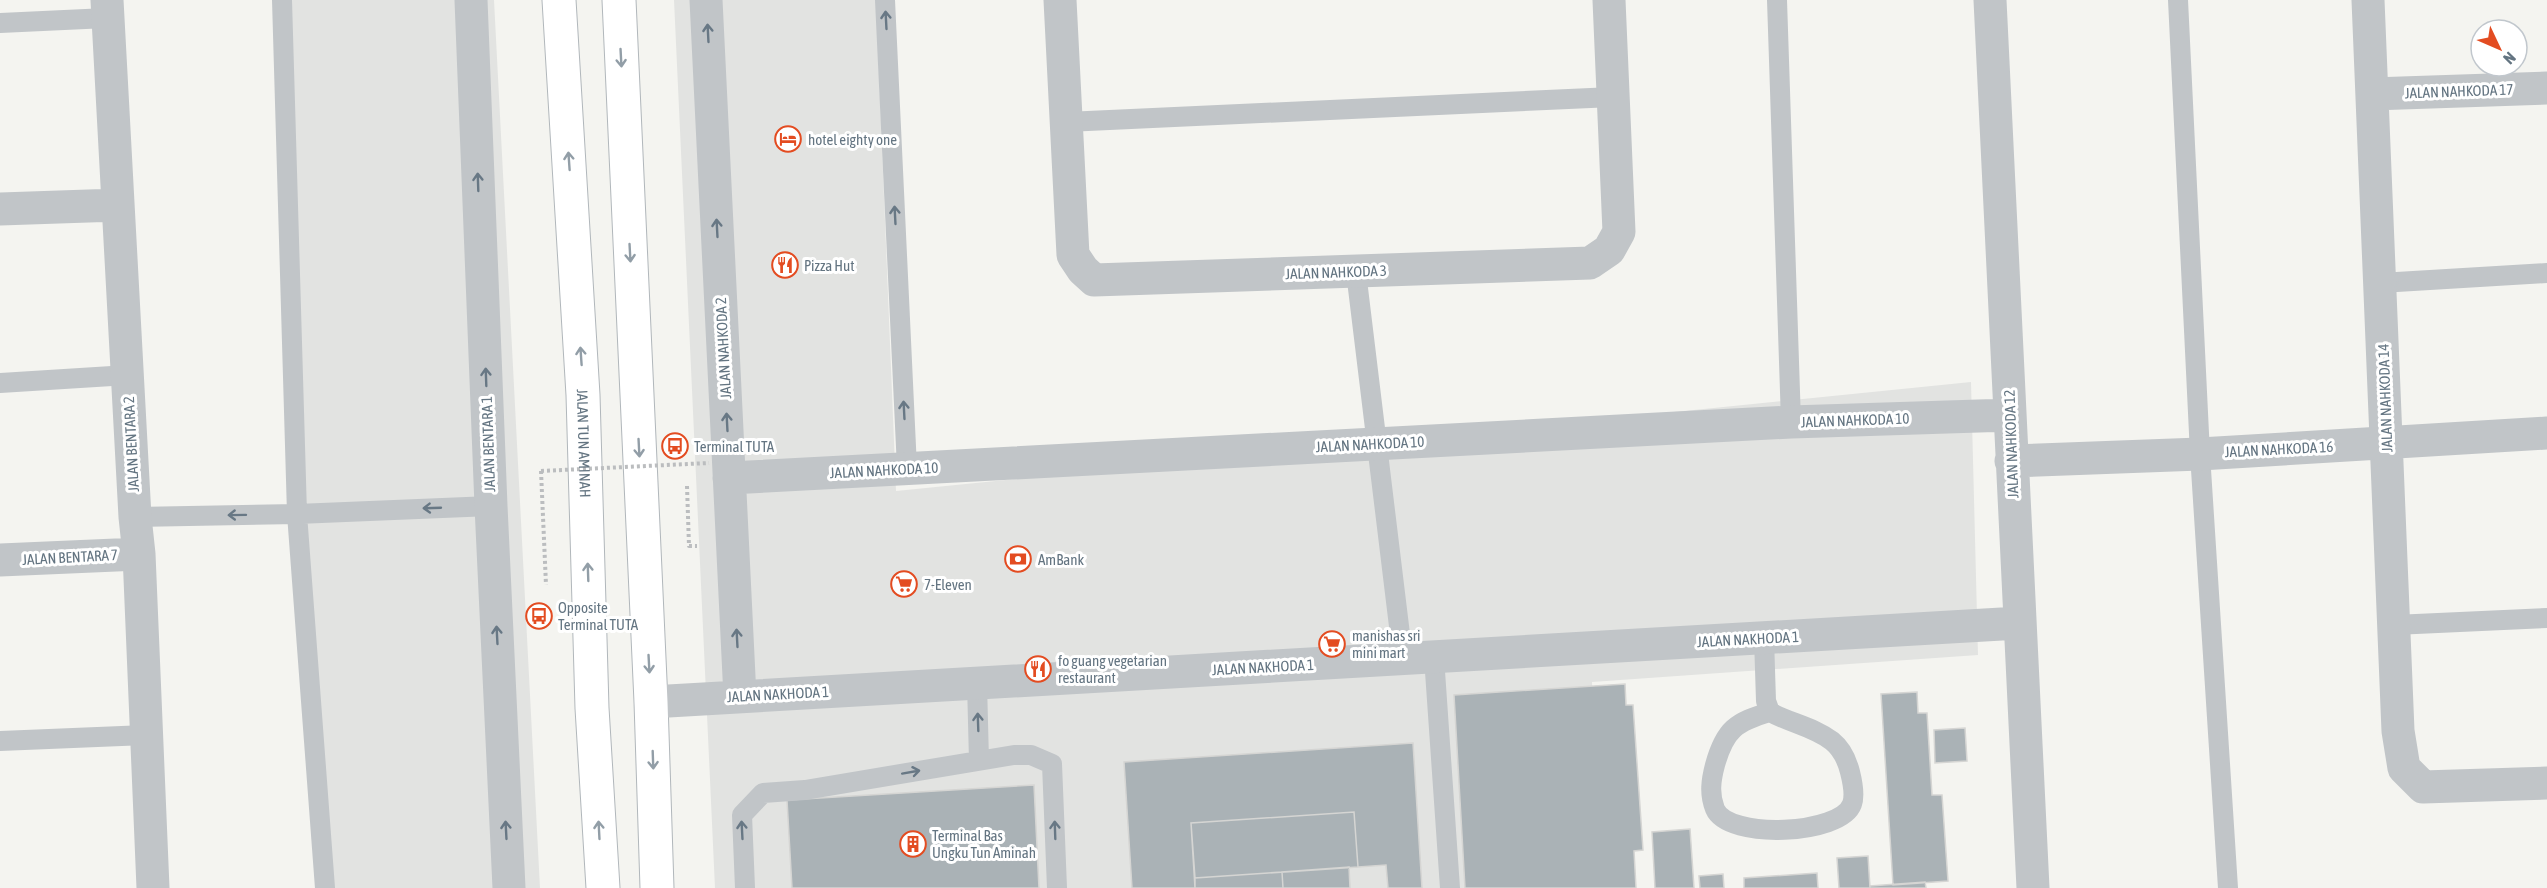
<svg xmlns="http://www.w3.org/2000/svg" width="2547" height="888" viewBox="0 0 2547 888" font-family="'Asap Condensed',sans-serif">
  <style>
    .built { fill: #e2e3e1 }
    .building { fill: #aab2b6; stroke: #d5d5d3; stroke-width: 1.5 }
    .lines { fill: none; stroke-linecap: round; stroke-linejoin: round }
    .secondary-casing { stroke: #b1b7bb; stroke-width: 35 }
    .path { stroke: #bbbdbf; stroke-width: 4; stroke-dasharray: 3 3; stroke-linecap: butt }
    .service { stroke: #c1c5c8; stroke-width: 20 }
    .minor { stroke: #c1c5c8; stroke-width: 33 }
    .secondary { stroke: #fff; stroke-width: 33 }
    .path-bridge { stroke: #bbbdbf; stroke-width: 4; stroke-dasharray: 3 3; stroke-linecap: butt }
    .oneway { stroke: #687885 }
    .oneway2 { stroke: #929ea7 }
    .labels { text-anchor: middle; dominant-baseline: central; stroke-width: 6; stroke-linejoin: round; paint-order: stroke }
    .street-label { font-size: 15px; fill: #637481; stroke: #fff }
    .poi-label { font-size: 15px; fill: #637481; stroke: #fff; text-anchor: start }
  </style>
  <rect width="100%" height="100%" fill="#f4f4f0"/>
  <path class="built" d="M280,0h214l46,888h-220z
    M674,0h202l20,491 1075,-109 7,273 -386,27 7,206h-884z"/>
  <path class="building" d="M1625,684l1,21h7l10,145 -9,1 2,37h-171l-11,-193z
    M1917,692l1,21h9l5,82h10l6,86 -55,4 -12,-191z
    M1965,728l2,33 -32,2 -1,-33z
    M1413,743l9,145h-34l-2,-23 -28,2 -4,-55 -163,11 4,65h-63l-8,-126z
    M1034,785l5,103h-247l-5,-88z
    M1354,812l4,55 -163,11 -4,-55z
    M1690,829l4,59h-39l-3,-56z
    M1868,856l2,32h-31l-2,-30z
    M1349,867l1,21h-67l-1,-16z
    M1282,872l1,16h-88v-10z
    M1817,873l1,15h-74v-10z
    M1723,874l1,14h-24l-1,-12z
    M1925,882l1,6h-56v-2z"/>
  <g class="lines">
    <g class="secondary-casing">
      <g id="secondary">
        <path id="s1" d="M559,0l24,395 9,313 11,180"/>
        <path d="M619,0l32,702 6,186"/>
      </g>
    </g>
    <path class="path" d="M541,471l5,114
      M687,486l2,60h8"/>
    <path class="service" d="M282,0l15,514 28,374
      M885,0l22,468
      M1777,0l14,422
      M2178,0l22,454 28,434
      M0,23l107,-5
      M1066,122l547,-25
      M1356,272l47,387
      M2380,283l167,-10
      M0,383l128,-8
      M135,517l162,-3 194,-8
      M2394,625l153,-7
      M1764,638l2,63 4,11c20,11 44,15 62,29 10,8 15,19 18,31 2,8 5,24 2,32 -11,31 -124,36 -137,5 -6,-15 -4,-29 0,-44 10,-36 21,-43 55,-53
      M1434,657l16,231
      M977,683l2,78
      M0,741l146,-6
      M745,888l-3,-73 21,-22 42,-3 209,-35h17l21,9 5,124"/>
    <path class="minor" d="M107,0l28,517 4,37 14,334
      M471,0l20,506 18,382
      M706,0l34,697
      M1060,0l13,255 10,15 11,10 496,-17 19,-13 10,-18 -10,-232
      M1990,0l43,888
      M2368,0l30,731 6,37 19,19 124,-4
      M2372,94l175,-6
      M0,209l118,-4
      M2011,461l189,-7 347,-21
      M729,478l1062,-56 219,-7
      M0,560l139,-6
      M651,702l1368,-79"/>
    <use href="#secondary" class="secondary"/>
    <path class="path-bridge" d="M541,471l168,-8"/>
  </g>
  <defs><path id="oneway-shaft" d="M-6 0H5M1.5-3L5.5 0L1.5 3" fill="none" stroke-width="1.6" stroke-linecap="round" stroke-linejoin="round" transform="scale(1.5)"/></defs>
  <g class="oneway">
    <use href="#oneway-shaft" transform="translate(886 20) rotate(-93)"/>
    <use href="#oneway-shaft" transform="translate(708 33) rotate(-93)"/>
    <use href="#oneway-shaft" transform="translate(478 182) rotate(-92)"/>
    <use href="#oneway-shaft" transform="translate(895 215) rotate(-93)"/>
    <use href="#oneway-shaft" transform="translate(717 228) rotate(-93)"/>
    <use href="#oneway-shaft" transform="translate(486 377) rotate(-92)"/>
    <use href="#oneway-shaft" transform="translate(904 410) rotate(-93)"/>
    <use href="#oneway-shaft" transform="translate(727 422) rotate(-93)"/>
    <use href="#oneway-shaft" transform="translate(432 508) rotate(178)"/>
    <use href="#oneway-shaft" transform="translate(237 515) rotate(179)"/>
    <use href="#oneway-shaft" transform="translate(497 635) rotate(-93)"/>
    <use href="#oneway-shaft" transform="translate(737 638) rotate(-93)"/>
    <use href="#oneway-shaft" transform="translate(978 722) rotate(-92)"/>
    <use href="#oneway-shaft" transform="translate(911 772) rotate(-10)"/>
    <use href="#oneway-shaft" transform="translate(506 830) rotate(-93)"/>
    <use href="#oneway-shaft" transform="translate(742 830) rotate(-93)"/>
    <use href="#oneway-shaft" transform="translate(1055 830) rotate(-92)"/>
  </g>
  <g class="oneway2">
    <use href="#oneway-shaft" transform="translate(621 58) rotate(87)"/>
    <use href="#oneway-shaft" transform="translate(569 161) rotate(-94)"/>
    <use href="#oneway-shaft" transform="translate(630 253) rotate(87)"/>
    <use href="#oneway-shaft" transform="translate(581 356) rotate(-94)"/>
    <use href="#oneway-shaft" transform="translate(639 448) rotate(87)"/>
    <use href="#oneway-shaft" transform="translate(588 572) rotate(-92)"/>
    <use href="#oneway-shaft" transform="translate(649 664) rotate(87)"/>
    <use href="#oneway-shaft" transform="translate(653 760) rotate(88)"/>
    <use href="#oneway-shaft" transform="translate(599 830) rotate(-93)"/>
  </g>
  <defs>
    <g id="hotel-ring" transform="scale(1.35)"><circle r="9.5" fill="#fff" stroke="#e34c21" stroke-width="1.5"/><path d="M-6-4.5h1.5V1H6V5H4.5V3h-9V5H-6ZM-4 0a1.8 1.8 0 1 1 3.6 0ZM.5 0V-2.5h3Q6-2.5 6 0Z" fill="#e34c21"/></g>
    <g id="restaurant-ring" transform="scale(1.35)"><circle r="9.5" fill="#fff" stroke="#e34c21" stroke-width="1.5"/><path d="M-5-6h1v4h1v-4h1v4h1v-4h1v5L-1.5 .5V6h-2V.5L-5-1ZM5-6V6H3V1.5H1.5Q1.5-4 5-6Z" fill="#e34c21"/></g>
    <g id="bus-ring" transform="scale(1.35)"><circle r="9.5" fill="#fff" stroke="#e34c21" stroke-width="1.5"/><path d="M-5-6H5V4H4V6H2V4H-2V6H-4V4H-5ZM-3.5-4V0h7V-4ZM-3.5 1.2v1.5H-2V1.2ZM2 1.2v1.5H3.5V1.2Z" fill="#e34c21"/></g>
    <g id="bank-ring" transform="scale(1.35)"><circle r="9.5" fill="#fff" stroke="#e34c21" stroke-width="1.5"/><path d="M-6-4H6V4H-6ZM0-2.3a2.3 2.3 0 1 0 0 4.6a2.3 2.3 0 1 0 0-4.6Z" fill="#e34c21"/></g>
    <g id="supermarket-ring" transform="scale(1.35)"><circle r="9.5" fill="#fff" stroke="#e34c21" stroke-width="1.5"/><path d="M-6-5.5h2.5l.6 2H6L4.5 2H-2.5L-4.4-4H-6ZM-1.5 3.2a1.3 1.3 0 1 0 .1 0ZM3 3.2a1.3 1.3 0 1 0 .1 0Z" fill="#e34c21"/></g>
    <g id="building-ring" transform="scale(1.35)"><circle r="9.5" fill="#fff" stroke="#e34c21" stroke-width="1.5"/><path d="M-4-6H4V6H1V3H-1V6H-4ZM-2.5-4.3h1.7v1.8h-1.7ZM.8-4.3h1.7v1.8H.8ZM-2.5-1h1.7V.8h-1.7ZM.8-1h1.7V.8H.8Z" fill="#e34c21"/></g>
  </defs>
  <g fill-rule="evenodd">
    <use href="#hotel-ring" x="788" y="139"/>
    <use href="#restaurant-ring" x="785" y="265"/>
    <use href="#bus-ring" x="675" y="446"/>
    <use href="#bank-ring" x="1018" y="559"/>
    <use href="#supermarket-ring" x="904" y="584"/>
    <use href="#bus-ring" x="539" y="616"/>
    <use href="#supermarket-ring" x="1332" y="644"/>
    <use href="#restaurant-ring" x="1038" y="669"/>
    <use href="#building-ring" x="913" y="844"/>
  </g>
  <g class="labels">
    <g class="street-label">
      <text transform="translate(2459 91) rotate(-2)">JALAN NAHKODA 17</text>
      <text transform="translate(1336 272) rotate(-2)">JALAN NAHKODA 3</text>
      <text transform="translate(723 348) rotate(-93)">JALAN NAHKODA 2</text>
      <text transform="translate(2385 398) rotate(-92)">JALAN NAHKODA 14</text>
      <text transform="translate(1855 420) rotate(-2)">JALAN NAHKODA 10</text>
      <text transform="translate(131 444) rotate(-93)">JALAN BENTARA 2</text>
      <text transform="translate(488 444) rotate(-92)">JALAN BENTARA 1</text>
      <text stroke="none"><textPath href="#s1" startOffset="444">JALAN TUN AMINAH</textPath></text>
      <text transform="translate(1370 444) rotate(-3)">JALAN NAHKODA 10</text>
      <text transform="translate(2011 444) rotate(-92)">JALAN NAHKODA 12</text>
      <text transform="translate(2279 449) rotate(-3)">JALAN NAHKODA 16</text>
      <text transform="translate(884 470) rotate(-3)">JALAN NAHKODA 10</text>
      <text transform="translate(70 557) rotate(-3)">JALAN BENTARA 7</text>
      <text transform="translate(1748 639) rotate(-3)">JALAN NAKHODA 1</text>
      <text transform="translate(1263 667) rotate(-3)">JALAN NAKHODA 1</text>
      <text transform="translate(778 694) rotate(-3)">JALAN NAKHODA 1</text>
    </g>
    <g class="poi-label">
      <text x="808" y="139">hotel eighty one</text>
      <text x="804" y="265">Pizza Hut</text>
      <text x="694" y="446">Terminal TUTA</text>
      <text x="1038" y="559">AmBank</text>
      <text x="924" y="584">7-Eleven</text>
      <text x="558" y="607">Opposite<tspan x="558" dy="17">Terminal TUTA</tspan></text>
      <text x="1352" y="635">manishas sri<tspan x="1352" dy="17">mini mart</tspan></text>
      <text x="1058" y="660">fo guang vegetarian<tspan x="1058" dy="17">restaurant</tspan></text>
      <text x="932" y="835">Terminal Bas<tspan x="932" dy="17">Ungku Tun Aminah</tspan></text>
    </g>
  </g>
  <g transform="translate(2499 48) rotate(134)"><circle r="28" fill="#ffffff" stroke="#c1c7cd" stroke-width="1.5"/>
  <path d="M0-4.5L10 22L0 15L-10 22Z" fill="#e34c21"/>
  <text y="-9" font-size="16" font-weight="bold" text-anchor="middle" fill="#637481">N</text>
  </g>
</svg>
